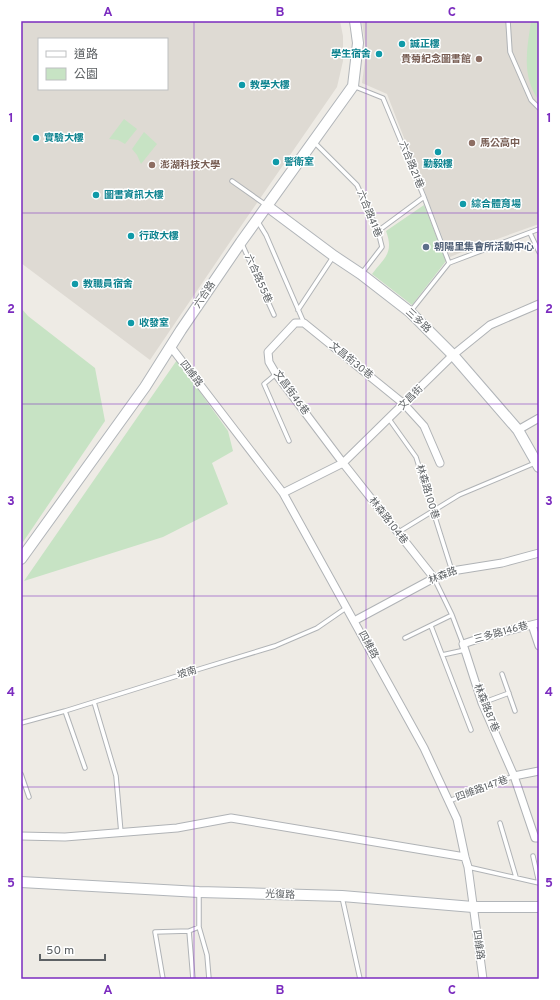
<svg xmlns="http://www.w3.org/2000/svg" width="560" height="1000" viewBox="0 0 560 1000" font-family="Overpass,'Noto Sans TC',sans-serif">
  <style>
    .education { fill: #dedad3; fill-rule: evenodd }
    .green { fill: #c7e3c4 }
    .lines { fill: none; stroke-linecap: round; stroke-linejoin: round }
    .lane-casing { stroke: #b0b3b6; stroke-width: 5.5 }
    .street-casing { stroke: #b0b3b6; stroke-width: 9 }
    .secondary-casing { stroke: #b1b5b9; stroke-width: 12 }
    .lane { stroke: #fff; stroke-width: 3.5 }
    .street { stroke: #fff; stroke-width: 7 }
    .secondary { stroke: #fff; stroke-width: 10 }
    .grid { fill: none; stroke: #7b2cbf; stroke-width: 1; stroke-opacity: 0.55 }
    .culture-dot { fill: #0f9aa8; stroke: #fff; stroke-width: 1.5 }
    .education-dot { fill: #8d6e63; stroke: #fff; stroke-width: 1.5 }
    .service-dot { fill: #5c6f8a; stroke: #fff; stroke-width: 1.5 }
    .labels { text-anchor: middle; dominant-baseline: central; stroke-width: 3; stroke-linejoin: round; paint-order: stroke }
    .culture-label { font-size: 10px; font-weight: bold; fill: #0d838f; stroke: #fff; text-anchor: start }
    .education-label { font-size: 10px; font-weight: bold; fill: #785e54; stroke: #fff; text-anchor: start }
    .street-label { font-size: 10px; fill: #5d6164; stroke: #fff }
    .service-label { font-size: 10px; font-weight: bold; fill: #4e5e75; stroke: #fff; text-anchor: start }
    .neatline { fill: none; stroke: #7b2cbf; stroke-width: 1.5 }
    .grid-label { font-size: 13px; text-anchor: middle; font-weight: bold; fill: #7b2cbf }
  </style>
  <rect width="100%" height="100%" fill="#eeebe5"/>
  <path class="education" d="M21,21h319l3,15v25l-6,26 -107,155 -80,118 -129,-97zM39,39h128v50h-128z
    M362,21h177v203l-67,24 -22,9 -63,-163 -25,-11 4,-30z"/>
  <path class="green" d="M531,21h8v80c-18,-26 -12,-51 -8,-80z
    M124,119l13,10 -12,15 -7,-4 -9,-1z
    M144,132l13,12 -16,20 -4,-9 -5,-6z
    M424,205l22,56 -34,44 -40,-31c13,-17 22,-21 14,-43z
    M21,308l7,8 67,52 10,53 -84,124z
    M177,360l51,71 5,20 -21,12 16,41 -65,33 -139,44z"/>
  <g class="lines">
    <g class="lane-casing">
      <path id="lane" d="M508,21l2,31 21,48 8,8
        M353,86l30,12 41,99 25,66
        M314,142l43,43 21,46 4,16 -20,26
        M232,181l34,24
        M258,222l8,13 38,88
        M378,231l46,-34
        M530,233l9,19
        M242,244l32,71
        M298,310l35,-53
        M410,312l39,-49 90,-34
        M276,374l-12,10 25,57
        M389,419l27,38 36,114
        M397,533l62,-38 76,-32
        M434,578l18,37 11,29
        M431,626l40,104
        M405,638l47,-23
        M442,655l23,-5
        M502,674l13,37
        M94,702l22,74 5,57
        M482,703l27,-10
        M65,711l20,57
        M21,723l44,-12 128,-40 82,-25 42,-18 29,-20
        M21,774l8,23
        M449,801l65,-25
        M500,823l16,54
        M468,867l71,16 -6,-27
        M199,893v34l8,28 2,24
        M342,897l18,82
        M189,931l4,48
        M163,979l-8,-47 34,-1 10,-4"/>
    </g>
    <g class="street-casing">
      <path id="street" d="M171,347l112,146 141,255 33,71 8,38 3,10 15,112
        M518,430l21,-12
        M283,493l60,-30 110,-108 37,-30 49,-21
        M434,578l-91,-115 -67,-89 -7,-12 -1,-10 27,-29h9l100,81 20,22 16,37
        M354,621l80,-43 18,-7 50,-8 37,-10
        M539,623l-55,14 -21,7 19,59 32,73 21,62h4
        M532,625l7,21
        M514,776l25,-5
        M21,836l44,1 112,-9 54,-10 234,39"/>
    </g>
    <g class="secondary-casing">
      <path id="secondary" d="M267,206l67,50 27,18 49,38 43,43 65,75 21,37
        M21,559l124,-172 36,-57 60,-88 112,-156 5,-43 -3,-22
        M21,882l178,10 143,4 131,11h66"/>
    </g>
    <use href="#lane" class="lane"/>
    <use href="#street" class="street"/>
    <use href="#secondary" class="secondary"/>
  </g>
  <path class="grid" d="M194,21v958M366,21v958M21,213h518M21,404h518M21,596h518M21,787h518"/>
  <g class="culture-dot">
    <circle cx="402" cy="44" r="4"/>
    <circle cx="379" cy="54" r="4"/>
    <circle cx="242" cy="85" r="4"/>
    <circle cx="36" cy="138" r="4"/>
    <circle cx="438" cy="152" r="4"/>
    <circle cx="276" cy="162" r="4"/>
    <circle cx="96" cy="195" r="4"/>
    <circle cx="463" cy="204" r="4"/>
    <circle cx="131" cy="236" r="4"/>
    <circle cx="75" cy="284" r="4"/>
    <circle cx="131" cy="323" r="4"/>
  </g>
  <g class="education-dot">
    <circle cx="479" cy="59" r="4"/>
    <circle cx="472" cy="143" r="4"/>
    <circle cx="152" cy="165" r="4"/>
  </g>
  <circle class="service-dot" cx="426" cy="247" r="4"/>
  <g class="labels">
    <g class="culture-label">
      <text x="410" y="44">誠正樓</text>
      <text x="371" y="54" text-anchor="end">學生宿舍</text>
      <text x="250" y="85">教學大樓</text>
      <text x="44" y="138">實驗大樓</text>
      <text x="284" y="162">警衛室</text>
      <text x="438" y="164" text-anchor="middle">勤毅樓</text>
      <text x="104" y="195">圖書資訊大樓</text>
      <text x="471" y="204">綜合體育場</text>
      <text x="139" y="236">行政大樓</text>
      <text x="83" y="284">教職員宿舍</text>
      <text x="139" y="323">收發室</text>
    </g>
    <g class="education-label">
      <text x="471" y="59" text-anchor="end">貴菊紀念圖書館</text>
      <text x="480" y="143">馬公高中</text>
      <text x="160" y="165">澎湖科技大學</text>
    </g>
    <g class="street-label">
      <text transform="translate(411 165) rotate(68)">六合路21巷</text>
      <text transform="translate(369 214) rotate(68)">六合路41巷</text>
      <text transform="translate(258 279) rotate(66)">六合路55巷</text>
      <text transform="translate(205 295) rotate(-56)">六合路</text>
      <text transform="translate(418 321) rotate(43)">三多路</text>
      <text transform="translate(351 361) rotate(39)">文昌街30巷</text>
      <text transform="translate(191 374) rotate(52)">四維路</text>
      <text transform="translate(291 393) rotate(54)">文昌街46巷</text>
      <text transform="translate(411 398) rotate(-45)">文昌街</text>
      <text transform="translate(427 492) rotate(73)">林森路100巷</text>
      <text transform="translate(388 521) rotate(52)">林森路104巷</text>
      <text transform="translate(443 576) rotate(-21)">林森路</text>
      <text transform="translate(501 633) rotate(-15)">三多路146巷</text>
      <text transform="translate(368 645) rotate(61)">四維路</text>
      <text transform="translate(187 673) rotate(-17)">坡南</text>
      <text transform="translate(486 708) rotate(68)">林森路87巷</text>
      <text transform="translate(482 789) rotate(-20)">四維路147巷</text>
      <text transform="translate(280 895) rotate(2)">光復路</text>
      <text transform="translate(478 945) rotate(82)">四維路</text>
    </g>
    <g class="service-label">
      <text x="434" y="247">朝陽里集會所活動中心</text>
    </g>
  </g>
  <rect width="560" height="1000" fill="none" stroke="#ffffff" stroke-width="44"/>
  <rect x="38" y="38" width="130" height="52" fill="#ffffff" stroke="#bec0c1"/>
  <rect x="46" y="51" width="20" height="6" fill="#ffffff" stroke="#bec0c1"/>
  <text x="74" y="58" font-size="12" fill="#5d6164">道路</text>
  <rect x="46" y="68" width="20" height="12" fill="#c7e3c4" stroke="#bec0c1"/>
  <text x="74" y="78" font-size="12" fill="#5d6164">公園</text>
  <path d="M40 954v6h65v-6" fill="none" stroke="#5d6164" stroke-width="2"/>
  <text x="46" y="954" font-size="12" fill="#5d6164" stroke="#ffffff" stroke-width="3" paint-order="stroke">50 m</text>
  <rect x="22" y="22" width="516" height="956" class="neatline"/>
  <g class="grid-label">
    <text x="108" y="16">A</text>
    <text x="280" y="16">B</text>
    <text x="452" y="16">C</text>
    <text x="11" y="122">1</text>
    <text x="549" y="122">1</text>
    <text x="11" y="313">2</text>
    <text x="549" y="313">2</text>
    <text x="11" y="505">3</text>
    <text x="549" y="505">3</text>
    <text x="11" y="696">4</text>
    <text x="549" y="696">4</text>
    <text x="11" y="887">5</text>
    <text x="549" y="887">5</text>
    <text x="108" y="994">A</text>
    <text x="280" y="994">B</text>
    <text x="452" y="994">C</text>
  </g>
</svg>
